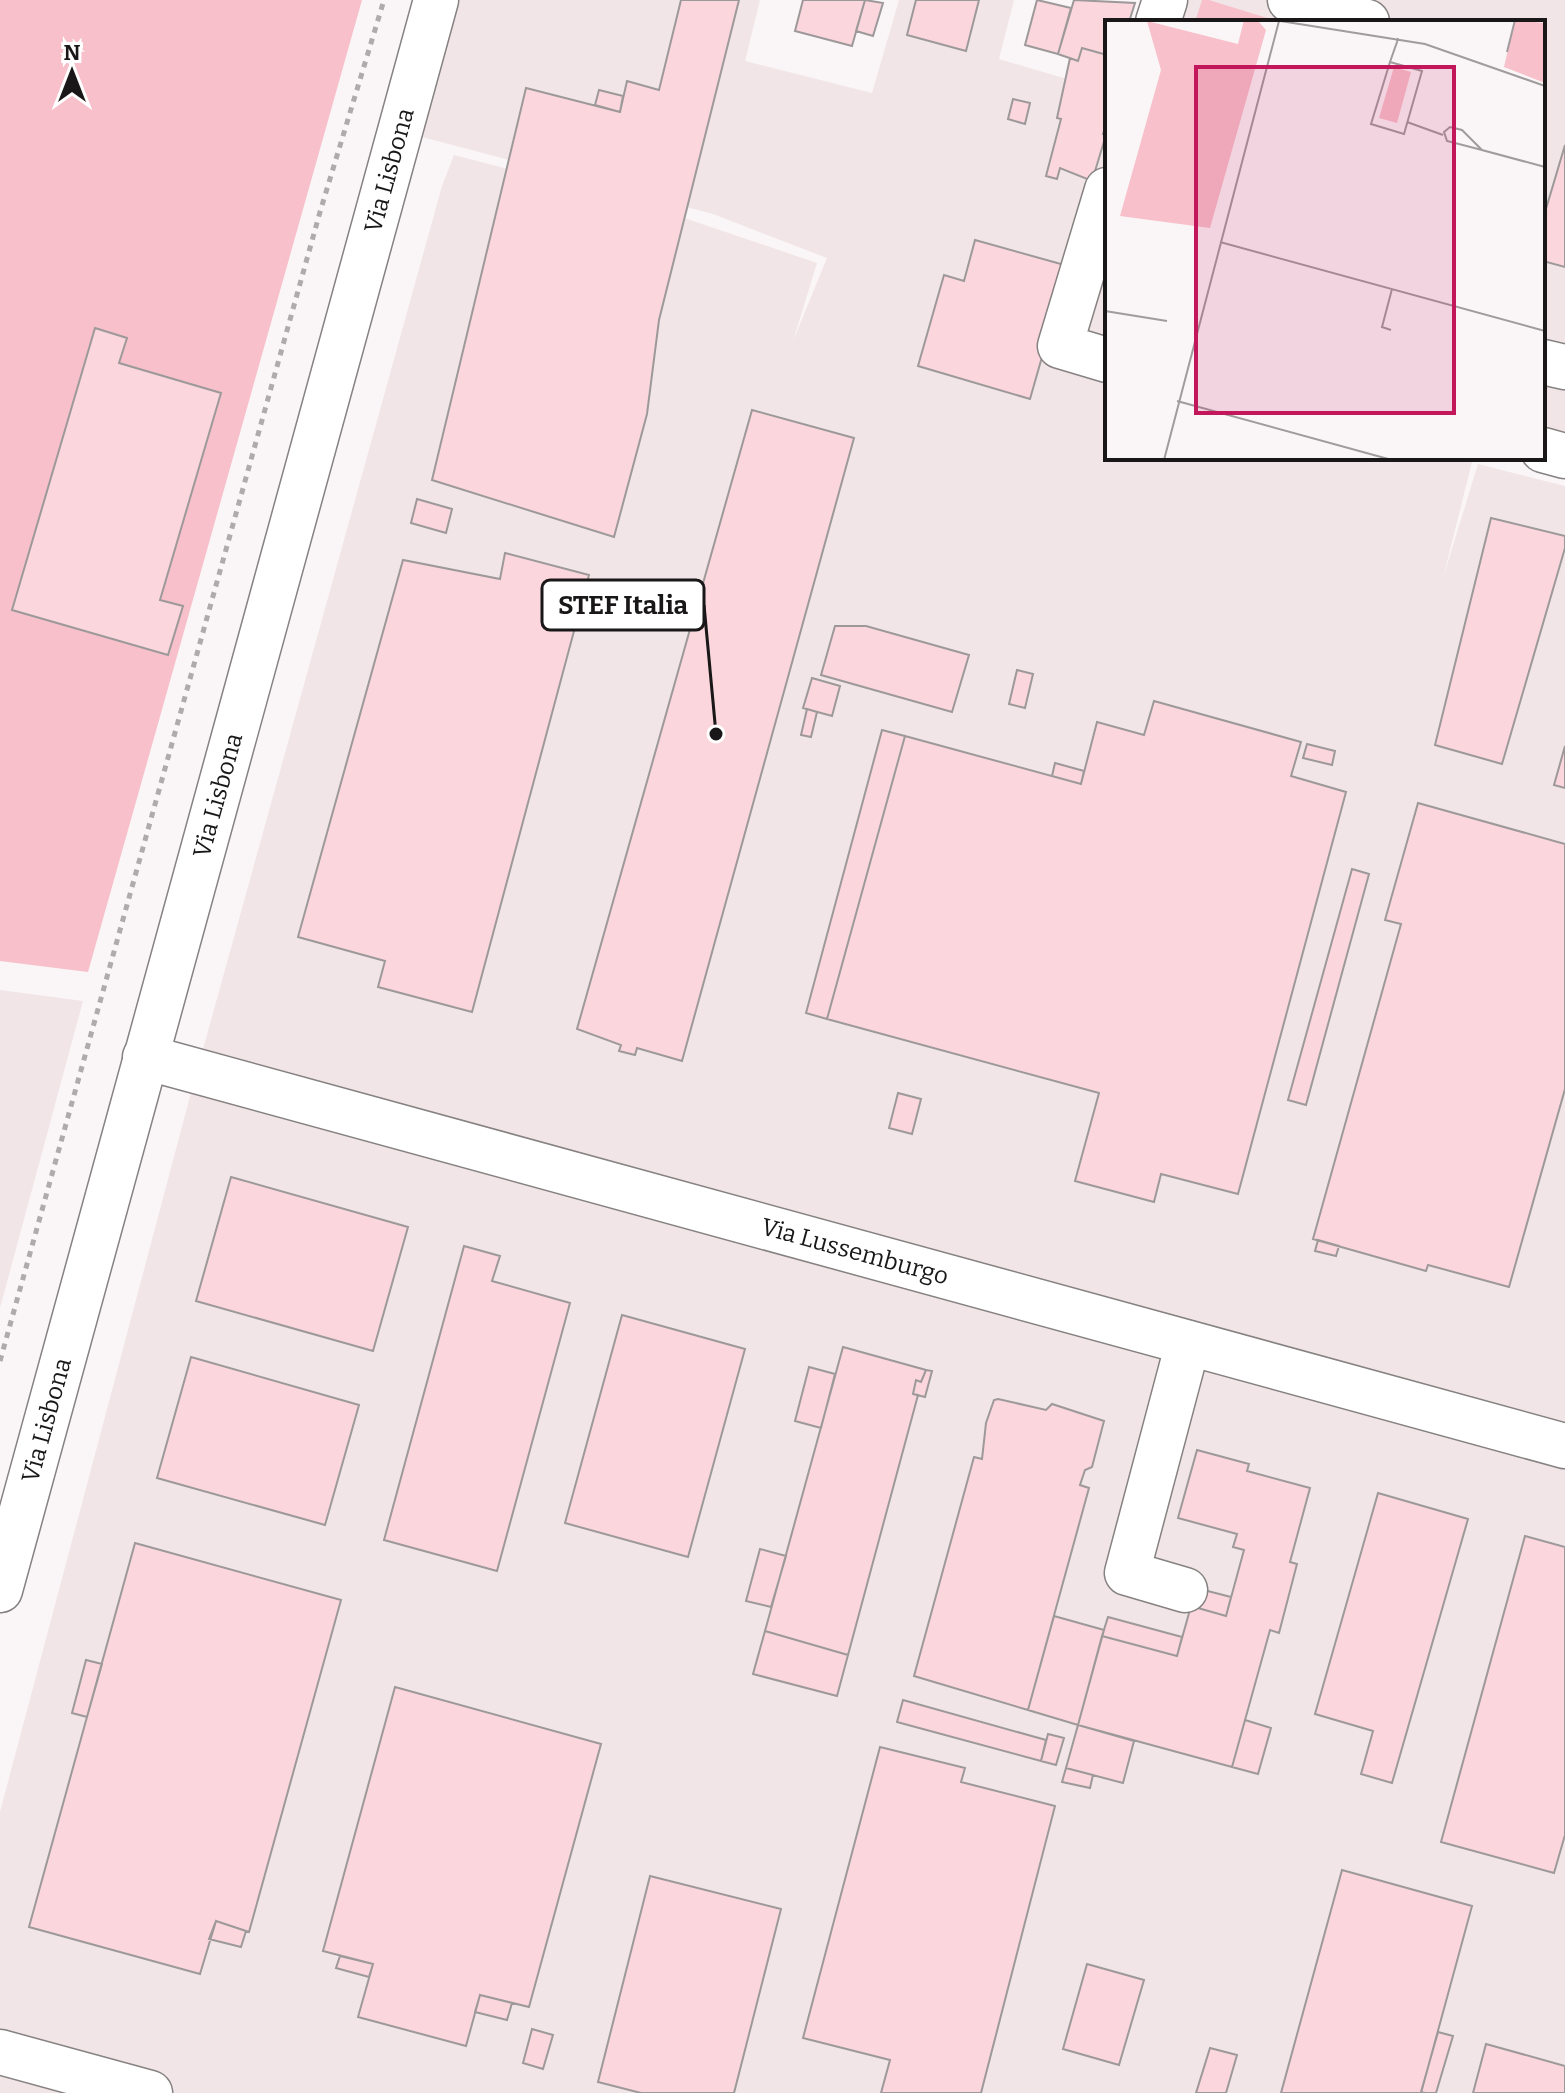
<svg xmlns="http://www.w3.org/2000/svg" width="1565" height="2093" viewBox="0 0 1565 2093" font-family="Bitter,serif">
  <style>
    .built { fill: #f2e5e7 }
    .green { fill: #f7c0cb }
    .building { fill: #fbd7dd; stroke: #9d999a; stroke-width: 2 }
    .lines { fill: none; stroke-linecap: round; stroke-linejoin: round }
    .minor-casing { stroke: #868282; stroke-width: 47 }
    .path { stroke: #afabac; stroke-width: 5; stroke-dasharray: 6 6; stroke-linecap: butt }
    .minor { stroke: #fff; stroke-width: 44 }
    .labels { text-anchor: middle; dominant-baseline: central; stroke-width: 6; stroke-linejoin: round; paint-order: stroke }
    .street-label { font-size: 24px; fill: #191718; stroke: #fff }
    .inset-road { fill: none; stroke: #a09c9d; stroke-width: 2 }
    .view { fill: #c2185b; fill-opacity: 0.15; stroke: #c2185b; stroke-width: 4 }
    .inset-edge { fill: none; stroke: #191718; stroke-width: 4 }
    .leader { fill: none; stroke: #191718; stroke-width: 3 }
    .callout-dot { fill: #191718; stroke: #fff; stroke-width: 3 }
    .callout { fill: #fff; stroke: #191718; stroke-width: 3 }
    .callout-label { font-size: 26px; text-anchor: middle; font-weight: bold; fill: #191718 }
  </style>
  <rect width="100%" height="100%" fill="#faf5f6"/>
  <path class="built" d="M446,0h314l-15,61 127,32 27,-93h115l-15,59 108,32v367h366l-30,120 35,-114 87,22v1607h-1565v-281l192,-723 250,-903 12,-31 189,49 174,59 -24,78 34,-83 -114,-44 -302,-80z
    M1171,0h394v471l-52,-13h30v-436h-379z
    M0,990l83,11 -83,307z"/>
  <path class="green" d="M0,0h362l-274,972 -88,-11z
    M1202,0h7l71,22h-85z"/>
  <path class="building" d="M681,0h58l-80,320 -12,94 -33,123 -182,-57 94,-392 94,24 7,-31 32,9z
    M803,0h62l-13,46 -57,-15z
    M865,0l18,3 -10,33 -17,-5z
    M916,0h63l-13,51 -59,-16z
    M1037,0l34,8 -13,46 -33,-9z
    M1074,0l61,3 -6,19h-22v33l-25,-7 -4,13 -20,-7z
    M1082,48l25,7v65l-4,14 3,1 -14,46 -32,-13 -3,11 -11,-3 15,-57 -4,-1 13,-60 8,3z
    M599,90l24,6 -3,16 -25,-7z
    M1013,99l17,4 -5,21 -17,-5z
    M1565,145v122l-22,-6v-42z
    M975,240l93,26 -38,133 -112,-33 26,-91 20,6z
    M95,328l32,10 -8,25 102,30 -61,207 23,6 -15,49 -156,-45z
    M752,410l102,28 -172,623 -45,-13 -2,7 -16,-4 2,-6 -44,-16z
    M417,499l35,10 -6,24 -35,-10z
    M1491,518l74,18v12l-63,216 -67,-19z
    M505,553l84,22 -117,437 -94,-25 7,-26 -87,-24 105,-377 97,19z
    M835,626h31l103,29 -17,57 -131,-37z
    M1017,670l16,4 -8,34 -16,-4z
    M812,678l28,8 -8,30 -29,-8z
    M1154,701l147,41 -10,34 55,16 -108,402 -77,-20 -7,28 -79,-21 24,-88 -272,-74 78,-283 176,48 16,-62 47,13z
    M807,709l10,3 -6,25 -10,-2z
    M882,730l23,6 -78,283 -21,-6z
    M1307,744l28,7 -3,14 -29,-7z
    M1565,746v42l-11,-3z
    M1055,763l29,8 -3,13 -29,-8z
    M1418,803l147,41v245l-56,198 -81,-22 -2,6 -113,-32 88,-315 -16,-4z
    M1352,869l17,5 -63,231 -18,-5z
    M898,1093l23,6 -9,35 -23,-6z
    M231,1177l177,50 -35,124 -177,-50z
    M1318,1240l21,6 -3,10 -21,-5z
    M464,1246l36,10 -8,25 78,22 -73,268 -113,-31z
    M622,1315l123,34 -57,208 -123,-34z
    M843,1347l83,23 -5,12 -5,-2 -3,14 5,1 -70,260 -83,-24z
    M191,1357l168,48 -34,120 -168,-47z
    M809,1367l26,7 -14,54 -26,-7z
    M926,1370l6,1 -7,26 -12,-3 3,-14 5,2z
    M998,1399l48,11 6,-6 52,17 -12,46 -7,3 -5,15 9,3 -61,222 -114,-34 60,-219 8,2 4,-36 8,-23z
    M1197,1450l52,14 -2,7 63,17 -20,74 7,2 -18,69 -9,-3 -38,137 -154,-42 24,-89 75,20 14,-50 35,10 18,-66 -11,-3 4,-13 -59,-16z
    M1378,1493l90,26 -76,264 -31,-9 12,-43 -58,-17z
    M1525,1536l40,11v288l-11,38 -113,-31z
    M135,1543l206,57 -92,332 -33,-11 -16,53 -171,-47z
    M760,1549l26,7 -15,51 -25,-6z
    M1196,1588l35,9 -5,19 -35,-10z
    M1054,1616l50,14 -26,95 -50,-15z
    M1108,1617l74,20 -5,19 -75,-20z
    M765,1631l83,24 -11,41 -84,-22z
    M86,1660l16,4 -15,53 -15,-4z
    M395,1687l206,57 -72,263 -49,-12 -14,51 -108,-29 15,-53 -50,-13z
    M903,1700l143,40 -5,21 -144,-39z
    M1245,1720l26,8 -13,46 -26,-7z
    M1078,1725l56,16 -11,42 -57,-15z
    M1048,1734l16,4 -8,27 -15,-4z
    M880,1747l85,21 -4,14 94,24 -74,287h-100l9,-33 -87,-22z
    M1066,1768l27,7 -3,13 -28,-6z
    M1342,1870l130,36 -51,187h-140z
    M650,1876l131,33 -47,184h-93l-43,-11z
    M216,1921l30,10 -5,16 -32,-8z
    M340,1956l33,8 -4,13 -33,-9z
    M1087,1964l57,16 -25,85 -56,-16z
    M480,1995l32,8 -5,17 -32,-8z
    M532,2029l21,6 -10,34 -20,-6z
    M1438,2032l15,4 -17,57h-11l-4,-1z
    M1486,2044l79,22v27h-92z
    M1210,2048l27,7 -11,38h-30z"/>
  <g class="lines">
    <g class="minor-casing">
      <g id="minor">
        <path d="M1290,0l77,22"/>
        <path d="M1158,22l7,-22"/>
        <path d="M1107,190l-47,156 47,14"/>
        <path d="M1543,362l22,5"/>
        <path d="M1543,450l22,6"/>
        <path id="s1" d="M145,1057l1420,389"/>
        <path id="s2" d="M0,1590l436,-1590"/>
        <path d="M1185,1590l-58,-17 61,-230"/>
        <path d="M0,2052l150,41"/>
      </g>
    </g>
    <path class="path" d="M0,1361l320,-1149 64,-212"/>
    <use href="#minor" class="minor"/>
  </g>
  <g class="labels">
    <g class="street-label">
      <text stroke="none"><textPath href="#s2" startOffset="1472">Via Lisbona</textPath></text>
      <text stroke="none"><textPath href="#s2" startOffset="824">Via Lisbona</textPath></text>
      <text stroke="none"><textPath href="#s1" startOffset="736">Via Lussemburgo</textPath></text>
      <text stroke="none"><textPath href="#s2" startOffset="176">Via Lisbona</textPath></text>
    </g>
  </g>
  <g transform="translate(1105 20)">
    <rect width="440" height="440" fill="#faf5f6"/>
    <path d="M139,0l15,2 7,8 -56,198 -90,-12 41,-146 -14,-49 91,23zM410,0l30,3v60l-41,-16zM289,47l17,5 -14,51 -18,-5z" fill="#f7c0cb"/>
    <path class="inset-road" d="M169,0l151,24 120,42M402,32l8,-32M285,42l32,9 -18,63 -33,-10 19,-62 7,-20 1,-4M302,102l36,13M377,130l-35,-9 -3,-9 6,-5 12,3 20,20 63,17M115,222l325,89M0,291l62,10M286,310l-9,-3 10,-38M72,381l215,59M59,440l115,-439"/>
    <path class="view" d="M91,47h258v346h-258z"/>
    <rect width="440" height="440" class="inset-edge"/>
  </g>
  <path class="leader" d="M716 734L704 605"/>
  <circle class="callout-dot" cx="716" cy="734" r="8"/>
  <rect class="callout" x="542" y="580" width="162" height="50" rx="8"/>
  <g class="callout-label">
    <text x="623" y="614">STEF Italia</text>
  </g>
  <g transform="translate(72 72)" stroke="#ffffff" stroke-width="6" paint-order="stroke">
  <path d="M0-6L14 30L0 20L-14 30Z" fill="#191718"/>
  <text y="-12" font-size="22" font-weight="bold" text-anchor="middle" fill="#191718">N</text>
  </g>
</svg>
